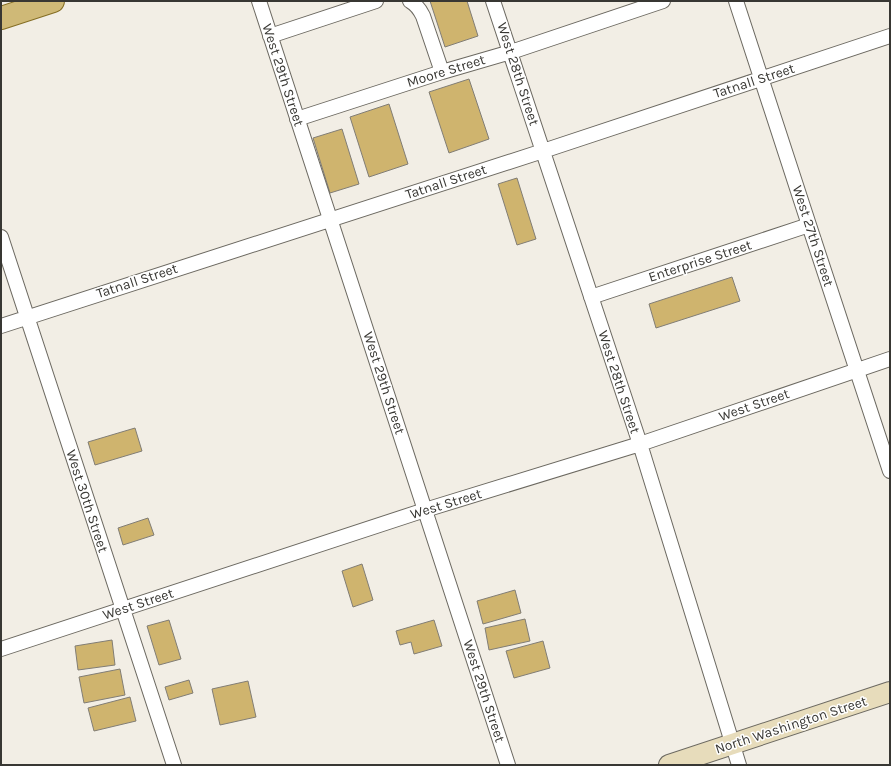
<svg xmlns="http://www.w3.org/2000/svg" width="891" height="766" viewBox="0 0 891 766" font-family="Karla,sans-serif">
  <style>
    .building { fill: #cfb46e; stroke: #817d75 }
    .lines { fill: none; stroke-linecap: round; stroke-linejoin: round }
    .street-casing { stroke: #6c6961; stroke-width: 16 }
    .secondary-casing { stroke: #6c6961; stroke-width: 22 }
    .primary-casing { stroke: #856e24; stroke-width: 24 }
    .street { stroke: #fff; stroke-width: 14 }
    .secondary { stroke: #e7dcbb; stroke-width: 20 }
    .primary { stroke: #cfb977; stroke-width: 22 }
    .labels { text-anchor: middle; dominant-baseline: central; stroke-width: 3; stroke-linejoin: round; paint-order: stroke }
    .street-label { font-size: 14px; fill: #383733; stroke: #fff }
  </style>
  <rect width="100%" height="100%" fill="#f2eee5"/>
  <path class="building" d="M430,1h37l11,35 -33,11z
    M469,79l20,60 -40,14 -20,-61z
    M389,104l19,60 -39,13 -19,-60z
    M342,129l17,55 -29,9 -17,-55z
    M517,178l19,61 -19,6 -19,-61z
    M732,277l8,24 -84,27 -7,-24z
    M135,428l7,23 -47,14 -7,-23z
    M148,518l6,17 -31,10 -5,-17z
    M362,564l11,36 -20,7 -11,-36z
    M515,590l6,23 -38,11 -6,-23z
    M525,619l5,22 -41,9 -4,-22z
    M169,620l12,39 -22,6 -12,-39z
    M434,620l8,26 -28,8 -3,-12 -11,3 -4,-14z
    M112,640l3,25 -37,5 -3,-24z
    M543,641l7,27 -36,10 -8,-27z
    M120,669l5,26 -41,8 -5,-26z
    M189,680l4,13 -24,7 -4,-13z
    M248,681l8,36 -36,8 -8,-36z
    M130,697l6,24 -42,10 -6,-23z"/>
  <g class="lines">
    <g class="street-casing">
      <path id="street" d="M259,1l249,764
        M410,1c6,3 10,9 13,15l19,56
        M493,1l147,443 99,321
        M736,1l73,224 81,246
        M270,36l106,-35
        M297,119l145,-47 69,-20 152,-51
        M1,237l173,528
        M591,297l218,-72
        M1,326l542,-175 347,-115
        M1,649l424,-139 215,-66 250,-85"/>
    </g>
    <g class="secondary-casing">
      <path id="secondary" d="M669,765l221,-73"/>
    </g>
    <g class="primary-casing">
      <path id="primary" d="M1,18l52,-17"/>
    </g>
    <use href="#street" class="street"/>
    <use href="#secondary" class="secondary"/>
    <use href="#primary" class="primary"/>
  </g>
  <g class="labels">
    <g class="street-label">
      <text transform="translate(446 71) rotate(-17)">Moore Street</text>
      <text transform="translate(518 74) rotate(72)">West 28th Street</text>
      <text transform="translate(283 75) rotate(72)">West 29th Street</text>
      <text transform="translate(754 81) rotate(-18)">Tatnall Street</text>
      <text transform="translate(446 182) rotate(-18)">Tatnall Street</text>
      <text transform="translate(813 236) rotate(72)">West 27th Street</text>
      <text transform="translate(700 261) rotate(-18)">Enterprise Street</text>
      <text transform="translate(137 281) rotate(-18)">Tatnall Street</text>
      <text transform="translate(619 382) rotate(72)">West 28th Street</text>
      <text transform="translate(384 383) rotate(72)">West 29th Street</text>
      <text transform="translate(754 405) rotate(-19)">West Street</text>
      <text transform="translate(87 501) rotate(72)">West 30th Street</text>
      <text transform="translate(446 504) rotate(-17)">West Street</text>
      <text transform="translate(138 604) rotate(-18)">West Street</text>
      <text transform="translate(484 691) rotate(72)">West 29th Street</text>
      <text transform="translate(791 725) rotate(-18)">North Washington Street</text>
    </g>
  </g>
  <rect width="891" height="766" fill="none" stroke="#383733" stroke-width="4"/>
</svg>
